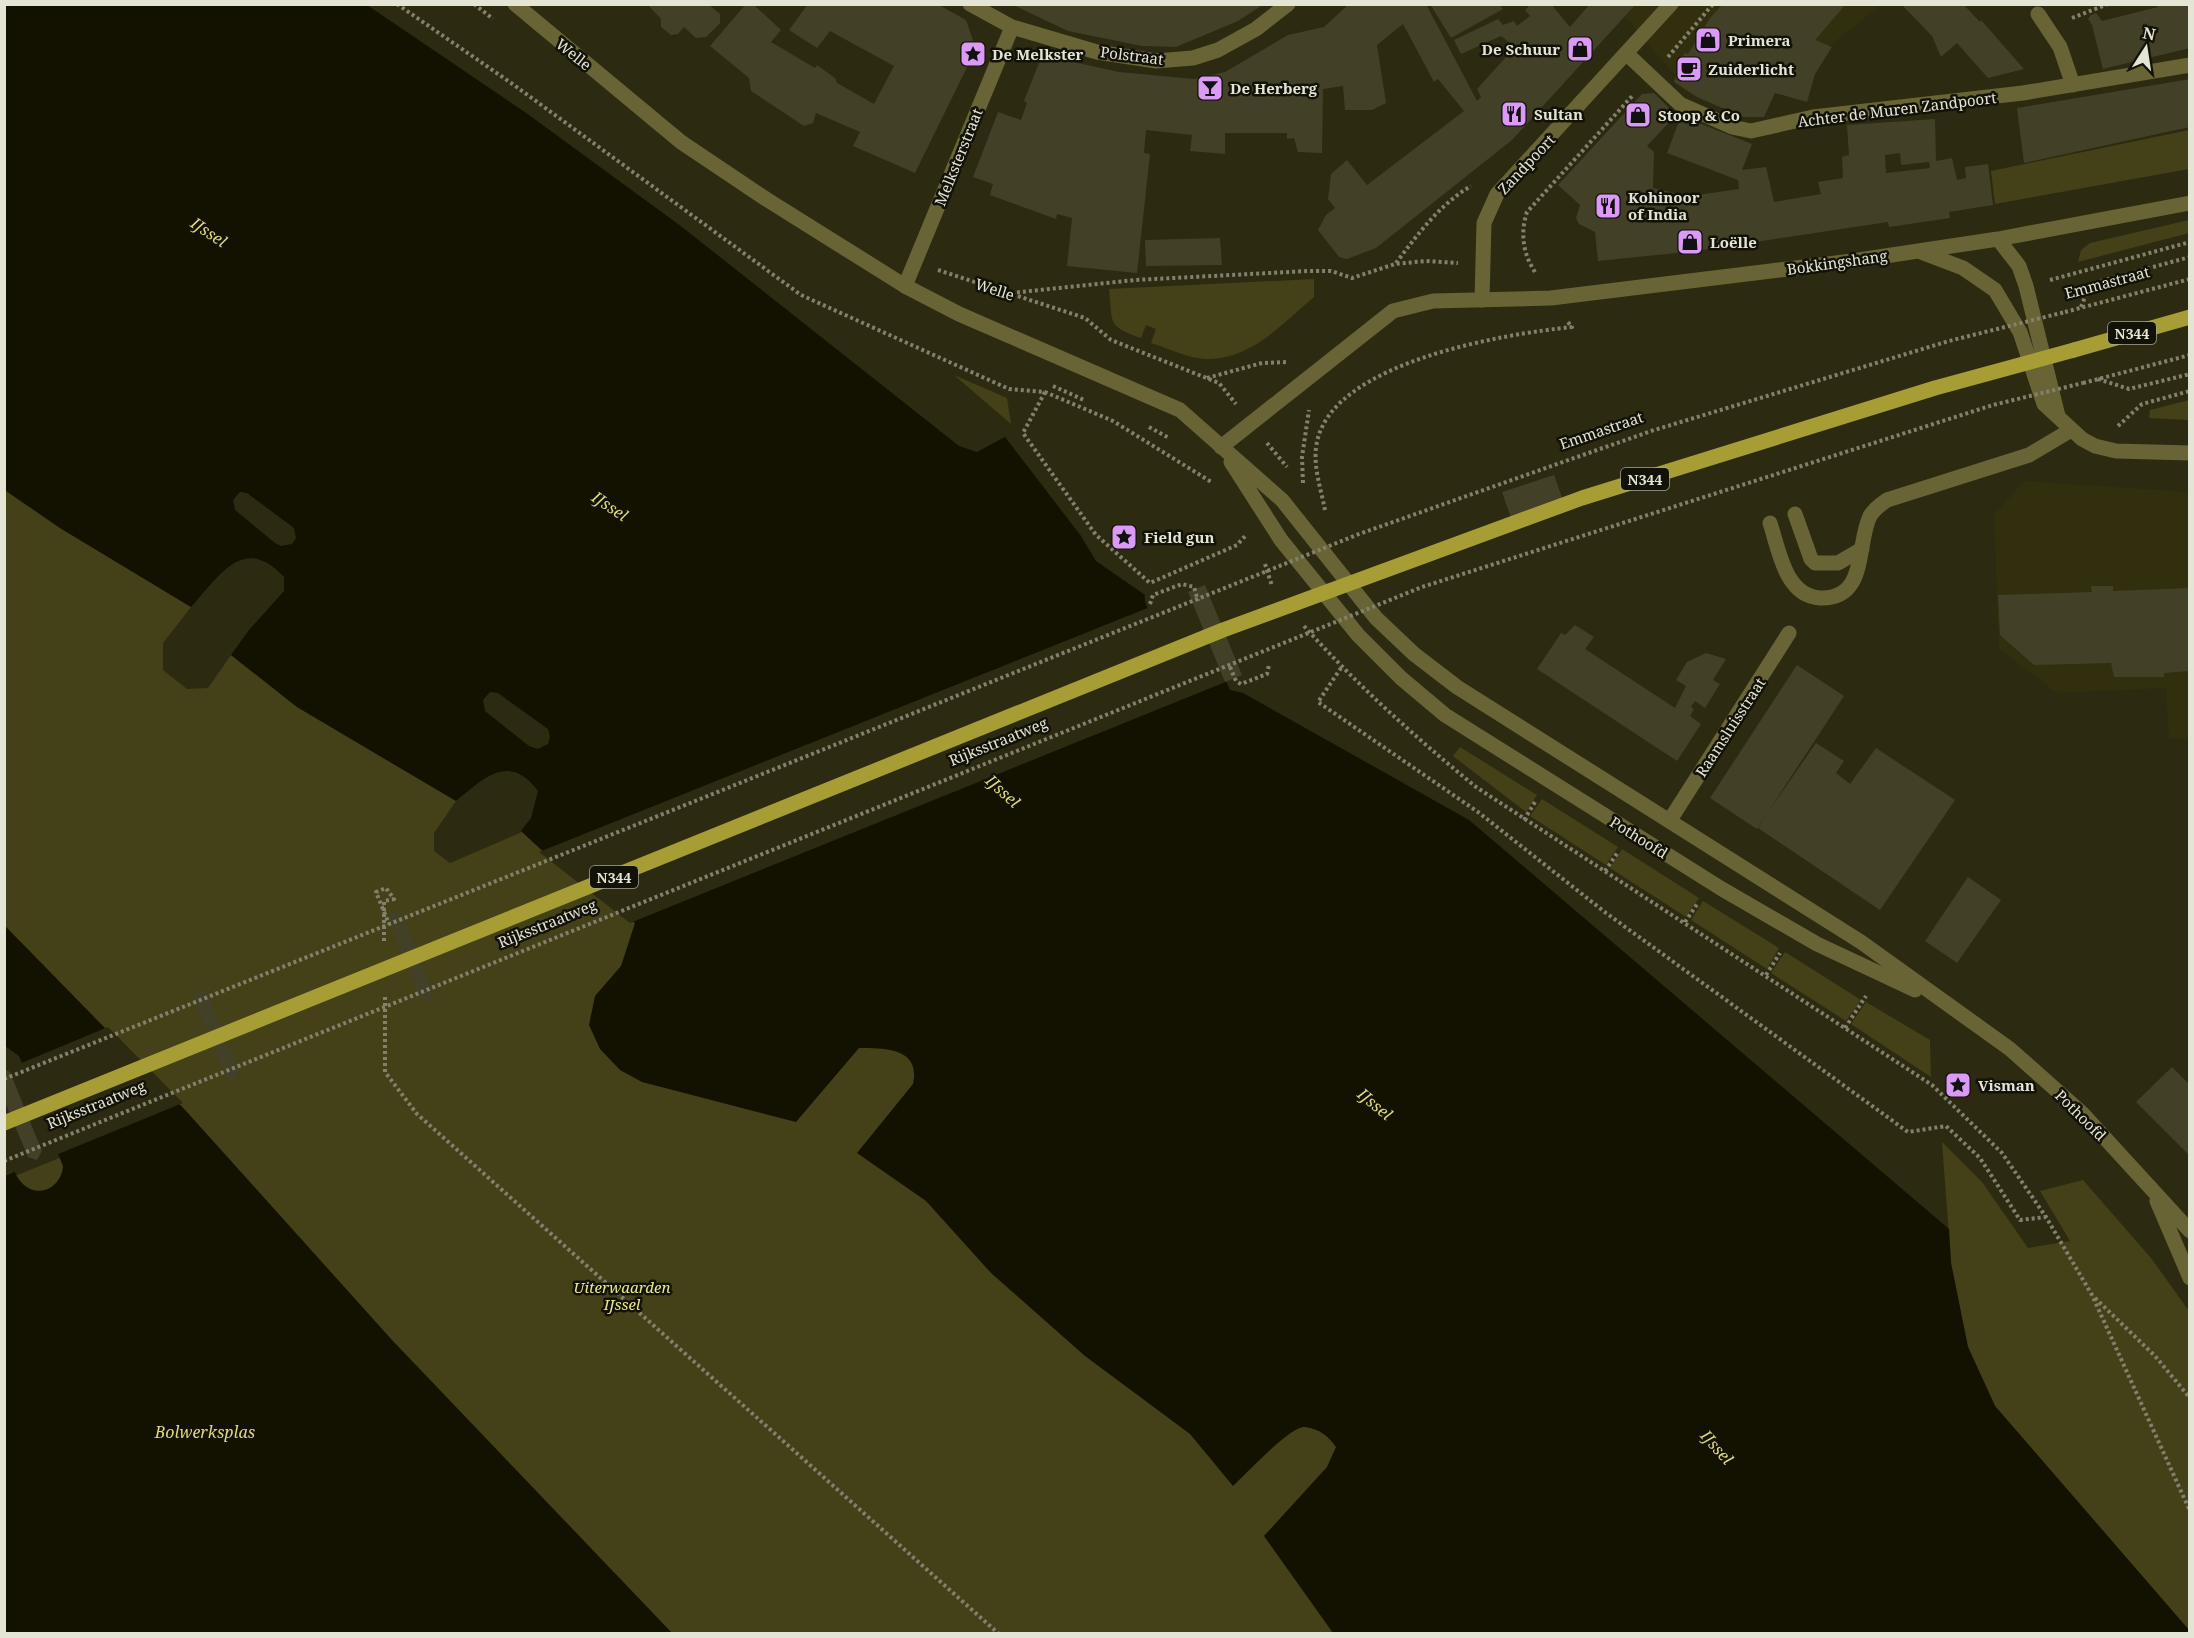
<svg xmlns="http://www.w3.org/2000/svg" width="2194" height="1638" viewBox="0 0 2194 1638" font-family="'Noto Serif',serif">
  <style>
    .built { fill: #322f0e }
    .green { fill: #444118 }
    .water { fill: #131201 }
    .pier { fill: #2c2a11 }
    .building { fill: #424128; fill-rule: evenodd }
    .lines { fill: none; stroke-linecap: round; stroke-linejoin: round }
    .path { stroke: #83816d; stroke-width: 4; stroke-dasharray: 3 3; stroke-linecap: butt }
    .service { stroke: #686436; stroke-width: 15 }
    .minor { stroke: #686436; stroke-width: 15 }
    .tertiary { stroke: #686436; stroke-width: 15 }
    .primary { stroke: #a69e35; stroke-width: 15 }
    .path-bridge { stroke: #83816d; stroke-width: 4; stroke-dasharray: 3 3; stroke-linecap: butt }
    .primary-bridge { stroke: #a69e35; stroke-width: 15 }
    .labels { text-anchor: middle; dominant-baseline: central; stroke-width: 5; stroke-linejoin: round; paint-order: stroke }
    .shield { fill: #131208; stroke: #a6a698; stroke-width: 1.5 }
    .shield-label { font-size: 14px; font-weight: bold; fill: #e5e5d6 }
    .poi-label { font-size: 15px; font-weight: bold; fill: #e5e5d6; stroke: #131208; text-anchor: start }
    .street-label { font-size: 15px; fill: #e5e5d6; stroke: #131208 }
    .park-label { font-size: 15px; font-style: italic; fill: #eee889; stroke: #131208 }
    .water-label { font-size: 16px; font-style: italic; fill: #e1da7b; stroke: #131208 }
  </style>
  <rect width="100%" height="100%" fill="#2c2a11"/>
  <path class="built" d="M1615,5h266l-142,113 -67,-46z
    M2024,481l165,11v247h-20l-3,-51 -109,5 -58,-44 -5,-134z"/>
  <path class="green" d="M2189,130v39l-194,35 -4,-33z
    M2189,220v13l-111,29 3,-12 9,-7z
    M1314,279v18c-31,26 -61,61 -105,62 -18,1 -41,-11 -58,-16l5,-14 -10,-4 -5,13c-35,-12 -28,-16 -32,-49z
    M954,375l53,23 4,26z
    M2189,400v20l-40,-2 1,-8z
    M4,490l56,38 131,79 -28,36v27l24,19 21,-1 23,-33 66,52 159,94 -22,32v18l16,12 72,-31 37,34 76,57 -1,5 281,127 425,370 192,208h-1527v-453l178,-72 -178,-182z
    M1460,747l77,48 -11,17 -73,-56z
    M1542,799l76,48 -12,18 -76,-49z
    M1622,849l77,49 -13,19 -76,-49z
    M1703,901l76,47 -12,21 -76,-49z
    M1785,952l76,48 -15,21 -75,-48z
    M1866,1002l64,38 1,37 -80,-53z
    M1942,1142l40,40 46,66 42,-7 -30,-50 43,-11 68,78 38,53v319l-194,-224 -27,-59 -17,-84z"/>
  <path class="water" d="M4,5h363l162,110 153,112 277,219 18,6 28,-15 76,99 15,25 49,34c-5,23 45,42 63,45l22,50 13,3 226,127 480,409 2,34 17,84 27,59 194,224v3h-856l-69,-97 63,-69 9,-20c-8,-11 -16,-18 -31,-20 -15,-1 -59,47 -72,59l-43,-52 -105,-78 -94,-83 -65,-72 -69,-48 56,-69c8,-36 -28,-36 -54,-36l-63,74 -154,-40 -22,-12 -20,-21 -11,-24 6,-29 26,-30 14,-43 -76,-57 -38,-35 10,-13 7,-27c-29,-39 -54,-13 -82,10l-159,-94 -66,-52 18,-25 35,-39v-14c-40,-44 -65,-1 -93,30l-131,-79 -55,-38z
    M5,926l182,186 205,228 280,293h-667l-1,-489c5,11 9,30 18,39 16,17 40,4 41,-17l-44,-110 -14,-10z"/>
  <path class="pier" d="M240,492l7,1 47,35 2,10 -4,6 -11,2 -6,-3 -40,-33 -2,-10z
    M1180,606l12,29 19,4 17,42 -598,242 -91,-71 611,-245 10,5z
    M490,692l8,1 50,36 2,8 -2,7 -10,5 -9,-3 -44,-35 -2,-11z
    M108,1027l75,76 -127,52 -37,-91z
    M4,1141l15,29 -14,6h-1z"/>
  <path class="building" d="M647,4h61l12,10v9l-14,14 -10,1 -12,-11 -6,7 -7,1 -10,-8v-8z
    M746,4h7l28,26 -10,12 44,26 2,-3 18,13 2,5 37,21 20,-38 -64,-35 -13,17 -28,-18 19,-26h129l29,16 10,29 -61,124 -62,-27 7,-14 -44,-19 -3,10 -9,3 -53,-35 -2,-13 -39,-32z
    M1011,4h253l-26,17 -62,26 -34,-1 -74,-15z
    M1349,4h77l51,97 4,-4 -4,-8 38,-42 -14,-11 -40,18 -7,-14 44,-21 5,6 11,-4 3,5 13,-10 -5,-6 6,-6h20l19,23 20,-23h46l-124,136 -136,108 -29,11 -8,-2 -21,-27 8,-15 9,-7 -7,-9 3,-25 16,-14 20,25 97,-74 -26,-32 -4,3 -31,-58 -26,21 9,58 -14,7h-27l-2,-24 -20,3 -1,64 -24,-1 -4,-14 -7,1v-6h-62v21l-35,-3 2,-16 -46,-5 -2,23 6,1 -13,119 -70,-7 5,-48 -15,-4 -1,5 -66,-24 3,-11 -20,-7 25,-65 23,8 6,-17 -3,-2 18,-46 77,17 75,7 31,-7 63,-37 36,-8z
    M1430,4h69l4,5 -52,29z
    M1723,4h123l-31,36 17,7 -17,27 -8,28 -32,-9 -11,24h-21l-46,-20 -23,-15 10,-29 4,1 22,-36z
    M1901,4h62l17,18 1,-2 43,49 -36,9 -31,-35 -16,14 -9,-21z
    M2156,4h34v44l-87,21 -11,-44 -4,-6 3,-4 5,-2 6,8 56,-14z
    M2190,79v48l-166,36 -7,-55z
    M1654,93l22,22 -29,31 7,6 -1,36 30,7 1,2 55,-8 -1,-9 -71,-27 14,-37 71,28 -10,26 24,-3 8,35 47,-8 -3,-12 25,-4 -1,-21 7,-2 -2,-30 88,-6 1,42 16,-3 5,22 9,-2 -1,-11 23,-3 5,41 -44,7 1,6 -61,9 -1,-5 -192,29 -98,10 -3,-29 -16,-8 -3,-6 4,-13 -22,-20 84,-91zM1900,153l1,12 28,-3 1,6 -44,5 -1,-18z
    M1220,238l2,27 -76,1 -1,-26z
    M1554,475l10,28 -52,18 -10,-29z
    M1205,585l37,90 -17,7 -37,-90z
    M2091,586h22v5l77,-3v83l-26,2v4h-50l-3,-14 -77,2 -34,-30 -2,-40 94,-3z
    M1575,625l19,12 -9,12 90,59 11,-22 -10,-6 11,-18 19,-9 20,6 -13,21 7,4 -15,24 -10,-7 -4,6 3,2 -4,7 11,8 -24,37 -140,-92 24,-36 4,2z
    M1797,665l47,31 -76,116 48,-69 28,18 -8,12 14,11 26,-36 79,52 -75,110 -122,-82 9,-15 -10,16 -47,-31z
    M1968,877l33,23 -44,63 -32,-22z
    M393,911l9,3 32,79 -5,8 -9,-3 -32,-79z
    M198,989l9,3 32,79 -4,9 -9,-3 -33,-79z
    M2172,1067l18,18v71l-54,-54z
    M4,1069l6,3 32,79 -5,9 -9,-3 -24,-57z"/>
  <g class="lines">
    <path class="path" d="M397,4l117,81 287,210 208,94 36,3 68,29 100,62
      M474,4l19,15
      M2072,18l36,-14
      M1668,57l45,-53
      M1396,263c22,-29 43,-58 75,-77
      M938,270l147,48 26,22 108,43 17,21
      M1535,272c-12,-18 -15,-39 -8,-60l107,-118
      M2050,280l140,-38
      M1011,293l124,-13 173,-9h23l21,7 43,-14 31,-3 32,2
      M2081,307l9,-23 100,-27
      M2065,312l125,-33
      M1207,378l55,-15 26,-1
      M2098,379l31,10 61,-15
      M2083,383l107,-28
      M1053,386l31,14
      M1045,392l-22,41 73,102 54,48 87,-38 10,-11
      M2118,426l24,-22 48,-13
      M1149,427l20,11
      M1267,443l20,24
      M1303,483l-1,-26 7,-47
      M1325,510c-4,-21 -13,-46 -8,-68 16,-80 187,-108 255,-115l-5,-6
      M1265,564l7,22
      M1150,604l3,-9 29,-11 12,3 4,14
      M1304,626c53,59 111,111 172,161l456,298 70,68 44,64 46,78 98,216
      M1230,667l6,14 5,3 26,-10 2,-9
      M1341,668l-23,34 160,110 128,101 302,219 38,-6 34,32 40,62 26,-3
      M1524,820l11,-18
      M1605,871l13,-19
      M1685,922l13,-19
      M384,941v-40l10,-2 -8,-11 -10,4 13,32
      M1766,975l14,-22
      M385,997v75l32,42 582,520
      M1845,1028l21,-32
      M2095,1298l60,58 35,42"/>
    <path class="service" d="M1795,514l16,45 4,4h23l24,-14
      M1770,523c9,27 15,73 50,75 48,2 36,-54 50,-82 4,-7 10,-11 17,-16l142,-45 42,-25"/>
    <path class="minor" d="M970,4l42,23 85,25 59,9 37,-3 25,-8 38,-21 32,-25
      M2038,14l22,33 13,38
      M1627,54l53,50 52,23 19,4 62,-14 210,-24 167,-28
      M905,286l107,-259
      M1482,300l2,-77 13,-29 174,-190
      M1670,820l119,-187"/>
    <path class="tertiary" d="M515,4l166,138 85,57 139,87 54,28 221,96 102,90 94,118 38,36 43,33 404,255 149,107 72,64 108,118
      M1998,239l21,27 7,20 32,130
      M1921,252l42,16 32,22 25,42 24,72 38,35 13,7 21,5 74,2
      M1221,447l172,-136 40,-10 118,-3 301,-37 146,-22 192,-36
      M1231,462l50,78 77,95 43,43 44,37 277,174 95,55 98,46
      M2157,1201l33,77"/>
    <path class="primary" d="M2074,350l116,-33"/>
    <path class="path-bridge" d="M4,1079l1355,-545 292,-103 298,-90 116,-29
      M4,1161l1418,-574 571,-182 90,-22"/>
    <path class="primary-bridge" d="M4,1123l1219,-493 359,-132 353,-110 139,-38"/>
  </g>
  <defs>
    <g id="shop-square" transform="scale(1.35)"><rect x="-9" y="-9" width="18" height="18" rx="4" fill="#da9af6" stroke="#131208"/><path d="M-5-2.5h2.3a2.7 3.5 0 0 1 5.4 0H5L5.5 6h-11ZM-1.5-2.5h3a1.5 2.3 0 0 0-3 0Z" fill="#111"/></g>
    <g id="sight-square" transform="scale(1.35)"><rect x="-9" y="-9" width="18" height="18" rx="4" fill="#da9af6" stroke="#131208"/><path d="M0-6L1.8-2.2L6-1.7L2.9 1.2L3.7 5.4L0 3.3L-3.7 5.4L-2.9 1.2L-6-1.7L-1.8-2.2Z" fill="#111"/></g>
    <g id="cafe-square" transform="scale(1.35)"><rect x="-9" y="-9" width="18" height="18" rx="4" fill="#da9af6" stroke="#131208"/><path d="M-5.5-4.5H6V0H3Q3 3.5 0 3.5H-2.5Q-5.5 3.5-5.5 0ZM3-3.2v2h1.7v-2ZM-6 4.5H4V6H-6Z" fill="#111"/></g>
    <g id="bar-square" transform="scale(1.35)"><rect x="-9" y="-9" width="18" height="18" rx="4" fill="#da9af6" stroke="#131208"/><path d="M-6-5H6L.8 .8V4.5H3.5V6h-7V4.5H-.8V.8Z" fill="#111"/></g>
    <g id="restaurant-square" transform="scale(1.35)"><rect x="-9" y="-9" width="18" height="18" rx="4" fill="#da9af6" stroke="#131208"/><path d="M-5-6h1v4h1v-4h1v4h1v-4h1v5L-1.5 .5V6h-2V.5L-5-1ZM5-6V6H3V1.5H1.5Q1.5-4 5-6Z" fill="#111"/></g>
  </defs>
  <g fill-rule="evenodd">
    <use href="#shop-square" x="1708" y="40"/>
    <use href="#shop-square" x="1580" y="49"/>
    <use href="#sight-square" x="973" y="54"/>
    <use href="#cafe-square" x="1689" y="69"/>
    <use href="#bar-square" x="1210" y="88"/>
    <use href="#restaurant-square" x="1514" y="114"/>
    <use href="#shop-square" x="1638" y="115"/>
    <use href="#restaurant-square" x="1608" y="206"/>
    <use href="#shop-square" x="1690" y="242"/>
    <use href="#sight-square" x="1124" y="537"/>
    <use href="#sight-square" x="1958" y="1085"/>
  </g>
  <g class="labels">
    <g class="shield">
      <rect x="2108" y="322" width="48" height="22" rx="4.5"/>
      <rect x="1621" y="468" width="48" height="22" rx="4.5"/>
      <rect x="590" y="866" width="48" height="22" rx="4.5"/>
    </g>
    <g class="shield-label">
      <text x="2132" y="333">N344</text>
      <text x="1645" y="479">N344</text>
      <text x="614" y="877">N344</text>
    </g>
    <g class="poi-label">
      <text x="1728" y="40">Primera</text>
      <text x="1560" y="49" text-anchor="end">De Schuur</text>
      <text x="992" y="54">De Melkster</text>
      <text x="1708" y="69">Zuiderlicht</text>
      <text x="1230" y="88">De Herberg</text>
      <text x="1534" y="114">Sultan</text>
      <text x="1658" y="115">Stoop &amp; Co</text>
      <text x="1628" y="197">Kohinoor<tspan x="1628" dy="17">of India</tspan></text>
      <text x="1710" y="242">Loëlle</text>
      <text x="1144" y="537">Field gun</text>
      <text x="1978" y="1085">Visman</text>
    </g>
    <g class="street-label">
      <text transform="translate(574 54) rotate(39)">Welle</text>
      <text transform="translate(1132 55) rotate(7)">Polstraat</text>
      <text transform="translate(1897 109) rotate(-7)">Achter de Muren Zandpoort</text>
      <text transform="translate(958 157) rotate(-68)">Melksterstraat</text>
      <text transform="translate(1526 164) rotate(-47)">Zandpoort</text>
      <text transform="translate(1837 262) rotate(-8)">Bokkingshang</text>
      <text transform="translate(2107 282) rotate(-15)">Emmastraat</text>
      <text transform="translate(995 289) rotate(18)">Welle</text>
      <text transform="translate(1601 430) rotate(-19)">Emmastraat</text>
      <text transform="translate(1730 727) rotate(-57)">Raamsluisstraat</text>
      <text transform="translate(998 741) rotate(-22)">Rijksstraatweg</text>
      <text transform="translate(1639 837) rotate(32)">Pothoofd</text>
      <text transform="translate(547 923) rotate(-22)">Rijksstraatweg</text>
      <text transform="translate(96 1104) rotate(-22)">Rijksstraatweg</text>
      <text transform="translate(2081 1115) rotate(45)">Pothoofd</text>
    </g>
    <g class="park-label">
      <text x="622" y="1287">Uiterwaarden<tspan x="622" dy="17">IJssel</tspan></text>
    </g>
    <g class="water-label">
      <text transform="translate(209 232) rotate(34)">IJssel</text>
      <text transform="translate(610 506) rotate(34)">IJssel</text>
      <text transform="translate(1003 791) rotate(43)">IJssel</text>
      <text transform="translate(1375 1104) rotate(40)">IJssel</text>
      <text x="205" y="1432">Bolwerksplas</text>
      <text transform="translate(1717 1447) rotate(49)">IJssel</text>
    </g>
  </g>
  <rect width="2194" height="1638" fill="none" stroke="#e5e5d6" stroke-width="12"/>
  <g transform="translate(2146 48) rotate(12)" stroke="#131208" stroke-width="4.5" paint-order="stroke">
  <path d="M0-4.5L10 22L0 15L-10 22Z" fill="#e5e5d6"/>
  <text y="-9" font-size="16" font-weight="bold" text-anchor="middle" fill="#e5e5d6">N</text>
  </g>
</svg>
